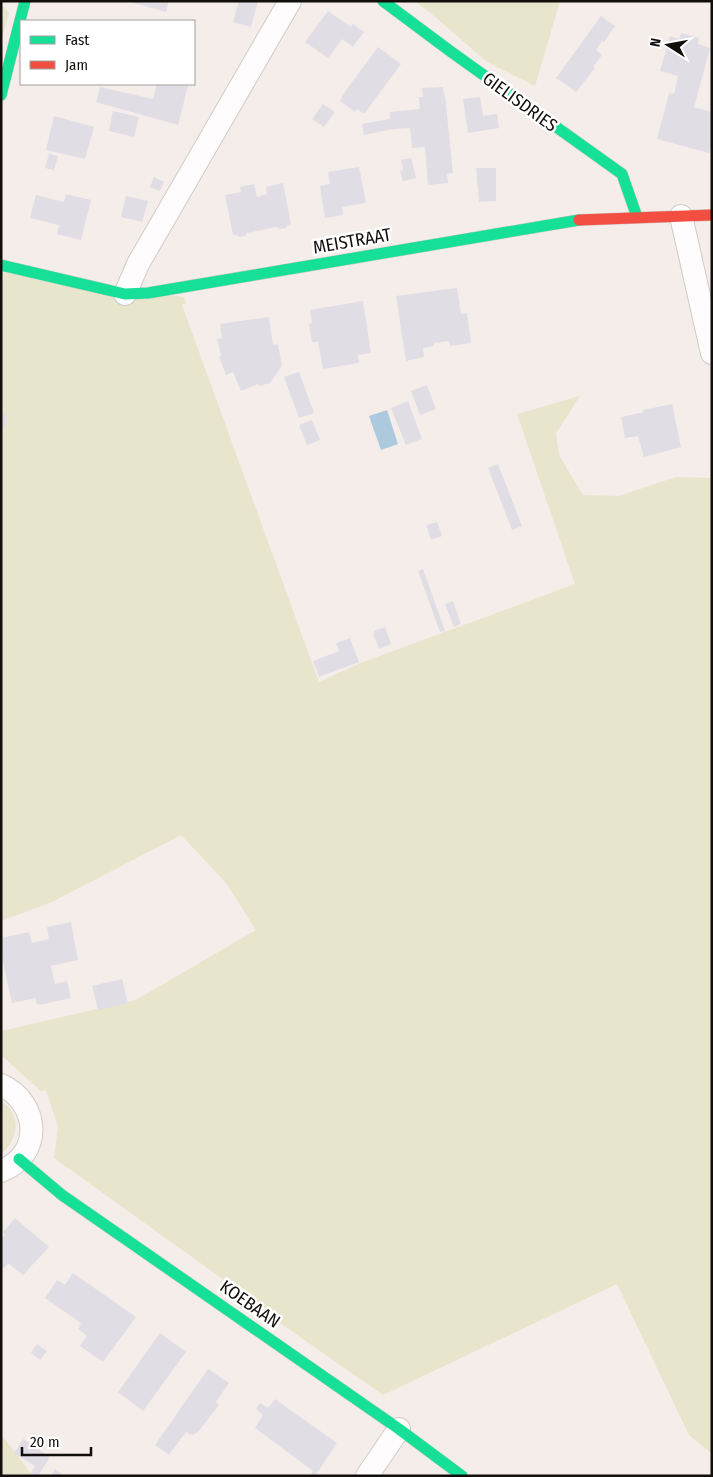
<svg xmlns="http://www.w3.org/2000/svg" width="713" height="1477" viewBox="0 0 713 1477" font-family="'Fira Sans Condensed',sans-serif">
  <style>
    .green { fill: #e7e5cb }
    .water { fill: #acc9de }
    .building { fill: #e1dde5 }
    .lines { fill: none; stroke-linecap: round; stroke-linejoin: round }
    .street-casing { stroke: #d1cbc8; stroke-width: 24 }
    .fast-casing { stroke: #d1cbc8; stroke-width: 12 }
    .jam-casing { stroke: #d1cbc8; stroke-width: 12 }
    .street { stroke: #fefcfc; stroke-width: 22 }
    .fast { stroke: #16e098; stroke-width: 11 }
    .jam { stroke: #f24e42; stroke-width: 11 }
    .labels { text-anchor: middle; dominant-baseline: central; stroke-width: 5; stroke-linejoin: round; paint-order: stroke }
    .street-label { font-size: 18px; fill: #120e0b; stroke: #fff }
  </style>
  <rect width="100%" height="100%" fill="#f5edea"/>
  <path class="green" d="M419,1h141l-25,85 -48,-24 -53,-46 -17,-13z
    M1,7h3l5,6 -8,28z
    M1,272l183,25 2,6 -4,2 137,377 44,-20 212,-78 -58,-170 63,-18 -24,37 3,22 24,40 36,1 57,-19 36,1v976l-23,-19 -72,-151 -234,111 -133,-93 -5,-7 -191,-137 4,-31 -12,-37 -5,1 -40,-36v-24l135,-31 120,-70 -30,-47 -45,-48 -129,67 -51,19v-492l3,-1 3,-10 -2,-1v-3l-4,-1z
    M1,1101c21,13 18,38 0,53z
    M1,1434l32,42h-32z"/>
  <path class="water" d="M387,410l11,34 -17,6 -12,-34z"/>
  <path class="building" d="M127,1h42l-3,11z
    M239,1h19l-7,26 -18,-5z
    M328,11l23,16 2,-3 11,8 -11,15 -11,-8 -14,19 -23,-16z
    M601,16l14,10 -11,16 -2,-1 -6,9 6,5 -9,12 2,1 -19,24 -20,-14z
    M681,33l18,5 -1,6 12,4 -16,59 18,5v33l-3,8 -52,-14 12,-46 5,1 4,-18 -18,-5 10,-35 9,3z
    M378,47l23,17 -37,50 -7,-5 -2,3 -15,-11 6,-11z
    M157,84h23l8,2 -10,39 -82,-23 4,-15 53,12z
    M443,87l1,8h1l8,78 -6,1 1,9 -20,2 -3,-38 -13,1 -2,-20 -17,1 -29,6 -2,-11 28,-5v-7l30,-3 -1,-12h4l-1,-9z
    M480,97l3,19 14,-2 2,14 -31,5 -5,-34z
    M323,104l12,8 -11,15 -12,-8z
    M113,111l26,6 -5,20 -25,-6z
    M54,116l40,11 -9,32 -39,-9z
    M49,154l9,2 -4,14 -9,-2z
    M411,158l5,20 -13,3 -3,-10 3,-1 -2,-10z
    M359,167l7,36 -24,4 1,8 -18,3 -5,-32 10,-2 -2,-12z
    M476,168h20v33l-17,1z
    M154,177l10,5 -4,9 -10,-4z
    M283,183l8,41 -3,1 -2,3 -6,1 -3,-2 -30,6 -2,3 -6,1 -3,-2h-3l-8,-40 16,-3 -1,-5 14,-3 3,13 10,-3 -1,-7z
    M66,194l25,6 -10,40 -24,-6 2,-9 -29,-7 6,-23 28,7z
    M126,196l22,5 -6,21 -21,-5z
    M457,288l4,26 6,-1 4,30 -21,3 -1,-5 -15,2v3l-11,2 1,9 -18,4 -10,-65z
    M363,301l8,52 -13,2 1,8 -36,6 -5,-27h-6l-3,-18 3,-1 -2,-13z
    M269,317l4,28 5,-1 4,22 -12,17 -11,3 -1,-2 -17,7 -8,-19 -7,3 -7,-18 2,-1 -4,-17 5,-1 -2,-14z
    M299,372l15,41 -15,5 -15,-41z
    M427,385l9,24 -16,6 -9,-24z
    M408,401l14,38 -16,6 -15,-37z
    M672,404l9,43 -37,10 -6,-21 -13,2 -4,-21 23,-5 -1,-2z
    M1,413l5,1 -1,3 2,1 -3,10h-3z
    M312,420l8,20 -13,5 -8,-20z
    M498,464l24,62 -10,4 -24,-62z
    M437,522l5,14 -11,4 -5,-15z
    M423,569l22,62 -5,1 -22,-61z
    M453,601l8,23 -7,3 -9,-23z
    M385,627l6,17 -12,5 -6,-15h2l-1,-3z
    M350,638l9,24 -40,15 -6,-16 26,-10 -3,-8z
    M71,922l7,38 -27,6 4,18 12,-3 4,17 -32,7v-1h-3v-6l-24,5 -11,-50v-15l28,-6 3,11 17,-4 -2,-12z
    M122,979l6,24 -30,7 -6,-24z
    M15,1218l34,29 -26,28 -15,-12 -4,5 -3,-2v-26l4,-5 -2,-3z
    M73,1273l63,44 -33,45 -23,-16 7,-10 -9,-7 3,-6 -36,-25 12,-18 8,5z
    M160,1333l26,19 -43,59 -25,-19z
    M37,1344l10,7 -7,9 -9,-7z
    M208,1369l21,14 -13,19 3,3 -21,27 -6,3 -6,-3 -17,23 -14,-10z
    M275,1399l62,44 -22,33h-5l3,-5 -58,-43 8,-13 -7,-6 4,-6 8,5z
    M23,1439l27,18 -12,19h-5l-3,-2 5,-8 -21,-13z
    M55,1469l7,5 -2,2h-9z"/>
  <g class="lines">
    <g class="street-casing">
      <path id="street" d="M681,216l31,137
        M125,294l13,-30 152,-263
        M1,1085c39,18 42,70 0,86
        M367,1476l32,-47"/>
    </g>
    <g class="fast-casing">
      <path id="fast" d="M383,1l67,50 172,123 15,43
        M1,95l24,-94
        M1,265l124,29 23,-1 431,-73
        M19,1159l43,36 337,234 63,47"/>
    </g>
    <g class="jam-casing">
      <path id="jam" d="M579,220l133,-5"/>
    </g>
    <use href="#street" class="street"/>
    <use href="#fast" class="fast"/>
    <use href="#jam" class="jam"/>
  </g>
  <g class="labels">
    <g class="street-label">
      <text transform="translate(520 102) rotate(36)">GIELISDRIES</text>
      <text transform="translate(352 241) rotate(-10)">MEISTRAAT</text>
      <text transform="translate(250 1304) rotate(35)">KOEBAAN</text>
    </g>
  </g>
  <rect width="713" height="1477" fill="none" stroke="#120e0b" stroke-width="5"/>
  <rect x="20" y="20" width="175" height="65" fill="#ffffff" stroke="#a09f9d"/>
  <rect x="30" y="36" width="25" height="8" fill="#16e098" stroke="#a09f9d"/>
  <text x="65" y="45" font-size="15" fill="#120e0b">Fast</text>
  <rect x="30" y="61" width="25" height="8" fill="#f24e42" stroke="#a09f9d"/>
  <text x="65" y="70" font-size="15" fill="#120e0b">Jam</text>
  <g transform="translate(668 45) rotate(281)" stroke="#ffffff" stroke-width="4" paint-order="stroke">
  <path d="M0-4L9 19L0 12L-9 19Z" fill="#120e0b"/>
  <text y="-8" font-size="14" font-weight="bold" text-anchor="middle" fill="#120e0b">N</text>
  </g>
  <path d="M22 1447v8h69v-8" fill="none" stroke="#120e0b" stroke-width="2.5"/>
  <text x="30" y="1447" font-size="15" fill="#120e0b" stroke="#ffffff" stroke-width="4" paint-order="stroke">20 m</text>
</svg>
